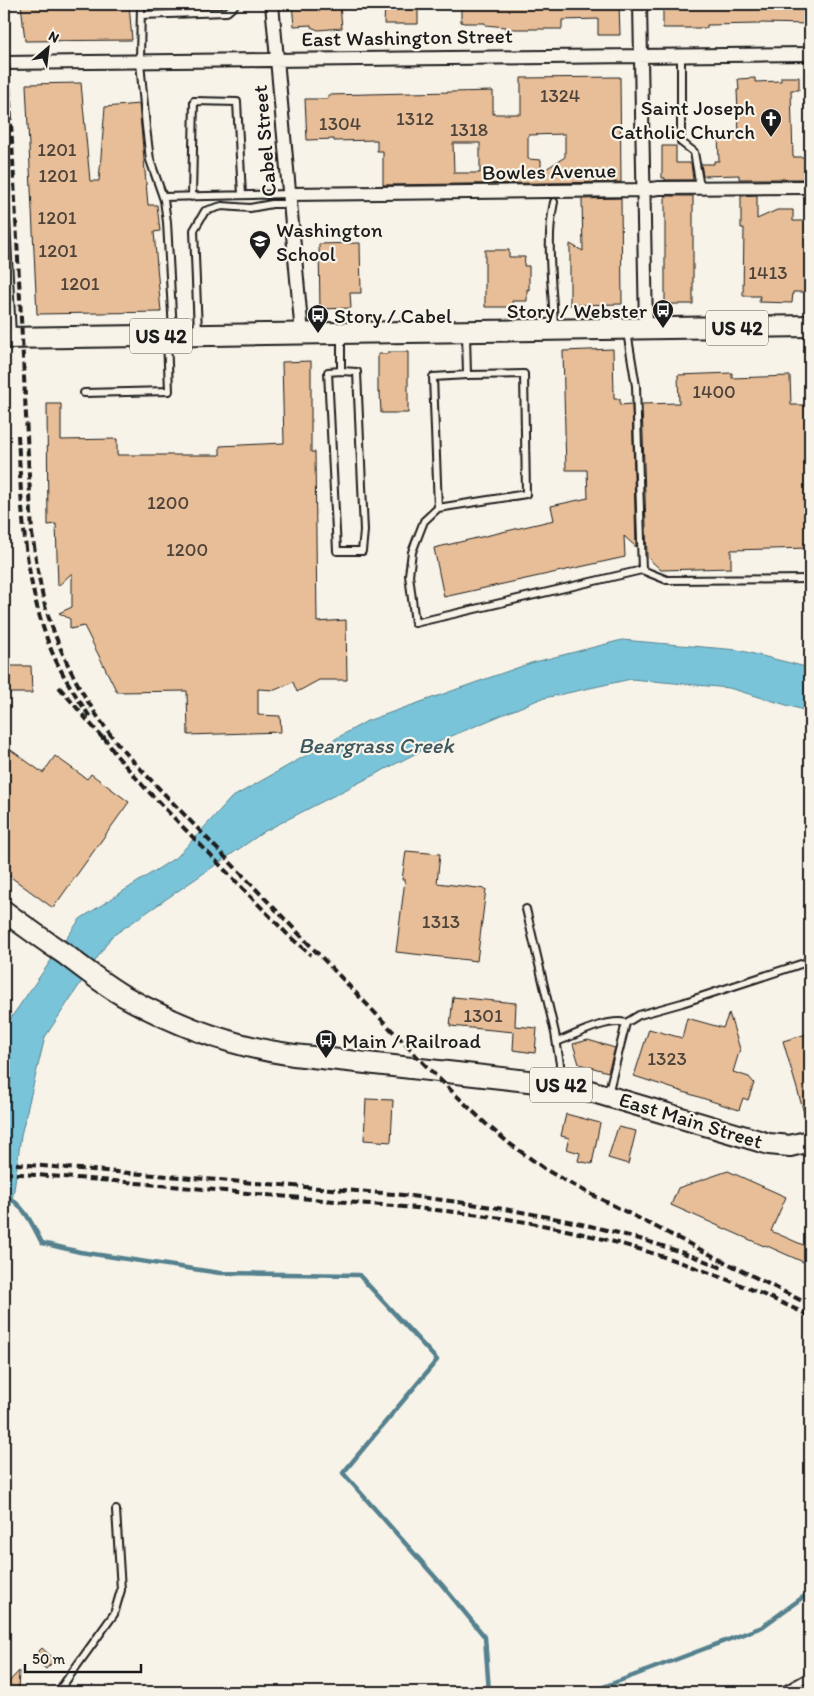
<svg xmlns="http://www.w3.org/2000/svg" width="814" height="1696" viewBox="0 0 814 1696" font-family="Itim,sans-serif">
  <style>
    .water { fill: #7ac4da; stroke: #54818e }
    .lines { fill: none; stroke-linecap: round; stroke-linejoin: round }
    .stream { stroke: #54818e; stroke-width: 4.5 }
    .building { fill: #e7be97; stroke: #1c1c1c; fill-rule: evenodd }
    .service-casing { stroke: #1c1c1c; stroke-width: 10 }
    .minor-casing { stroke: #1c1c1c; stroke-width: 16 }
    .primary-casing { stroke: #1c1c1c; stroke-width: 24 }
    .service { stroke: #f7f3e8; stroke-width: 6 }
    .minor { stroke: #f7f3e8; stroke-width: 12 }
    .primary { stroke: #f7f3e8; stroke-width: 20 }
    .rail { stroke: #1c1c1c; stroke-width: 4; stroke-dasharray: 8 4; stroke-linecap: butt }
    .labels { text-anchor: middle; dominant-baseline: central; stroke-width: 4.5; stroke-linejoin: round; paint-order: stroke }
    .number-label { font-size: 19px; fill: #4f443b }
    .shield { fill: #f7f3e8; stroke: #5e5c59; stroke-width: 1 }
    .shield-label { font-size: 20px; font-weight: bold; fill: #1c1c1c }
    .street-label { font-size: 21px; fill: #1c1c1c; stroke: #f7f3e8 }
    .poi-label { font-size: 21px; fill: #1c1c1c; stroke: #f7f3e8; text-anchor: start }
    .water-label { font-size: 22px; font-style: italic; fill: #3d575e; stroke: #f7f3e8 }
  </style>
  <rect width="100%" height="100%" fill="#f7f3e8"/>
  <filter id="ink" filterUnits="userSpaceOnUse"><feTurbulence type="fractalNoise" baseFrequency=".02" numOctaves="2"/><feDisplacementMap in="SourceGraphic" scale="10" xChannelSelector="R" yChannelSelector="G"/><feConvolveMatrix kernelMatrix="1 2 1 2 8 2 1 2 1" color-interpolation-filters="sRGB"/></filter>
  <g filter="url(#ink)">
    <path class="water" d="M622,640l116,10 72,18v44l-81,-24 -98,-9 -91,20 -98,41 -177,91 -154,106 -66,100 -24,98 -7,55 -7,33 -3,5v-190l4,-16 72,-103 98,-63 53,-58 136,-77 164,-58z"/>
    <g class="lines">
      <path class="stream" d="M4,1195c20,9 28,29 38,48l38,9 140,21 139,2 78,85 -94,113 100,113 42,51 4,55
        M590,1692l172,-65 48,-35"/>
    </g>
    <path class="building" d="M21,4h108l3,36 -107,1z
      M292,4h48l2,24 -24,2 -7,-3v-2l-17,1z
      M385,4h33v20h-34z
      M461,4h158l1,31h-22v-16l-36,1v9h-56v-2l-21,-2v-2h-21l-3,-1z
      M663,4h147v20l-50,-1v1l-53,1v3h-44z
      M620,77l1,105 -238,3v-34h-6v-11l-43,1v-2l-27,1 -2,-41h23v-4l165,-4v23h28v-36zM565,134v23l-24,15v-12l-13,-1v-24zM453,143h27v30h-26z
      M781,77h18v13h-8l2,67h17v22h-71v-4l-36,1 -2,-12h13v-3h5l-1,-27h21l-2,-44h2l-1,-11 17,-1v4l26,-1z
      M81,83l9,98h9l6,-74 34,-3 9,101h9l3,26 -6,1 7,80 -124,2 -11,-230z
      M662,146h14v17h15l2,17h-28v-2h-3z
      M757,195v24l20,-9h16v11h17v71h-17l-1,11 -33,-1 1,-6h-17l1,-68h-3v-32z
      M665,196h28v108h-28z
      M621,198l1,106 -52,1v-61l13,7 -1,-52z
      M360,243l1,50h-11l1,15 -31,1 -1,-65z
      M485,250h24v7h16l-1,9h5v24l-2,-1v12h-15l1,6h-28z
      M613,349l1,50h6v6l12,-1 4,143 -12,-11 1,21 -181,40 -10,-49 120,-28 -3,-14 37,-8 -1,-28h-21l-3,-119z
      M388,352h20v61h-27l-1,-21 -2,1v-39h9z
      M311,361v91h4l2,170 29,-2 1,60h-28l-22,12 -4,-10 -18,8 -17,-1v26l22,1 1,16 -93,3 -1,-44 -70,1 -33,-66 -14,3v-10l-11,-6 13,-6v-34l-14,13 -2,-62 -8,1 -1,-121h14v36l56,-1v16h103v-9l64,-3 -2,-81z
      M732,373v5l58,-2 1,29h19v143l-79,2v18l-70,2 -14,-13 -5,-153 37,-1 -1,-28z
      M4,666h27l1,27h-28z
      M4,745l39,28 12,-17 32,23 4,-5 38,28 -76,106 -49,-36z
      M406,851l34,3 -3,29 49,6 -9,72 -81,-9 9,-72h-3z
      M453,997l63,6 -1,23 22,2 -2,25 -22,-3 1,-18 -64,-6z
      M729,1013l11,36 -7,23 16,5 5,6 -6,17 -5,-2 -4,12 -105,-34 15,-47 33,9 5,-20 36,10z
      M810,1033v90h-3l-24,-82z
      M588,1040l27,8 -7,24 -29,-8 -6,-20z
      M366,1099l27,1 -2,42 -27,-2z
      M566,1114l34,9 -8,41 -14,-3 2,-8 -14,-4 3,-11 -8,-2z
      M618,1127l18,4 -8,33 -20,-6z
      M728,1171l58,26 -15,34 39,17v17l-45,-20 -1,1 -93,-41 7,-17z
      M42,1648l13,12 -9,9 -13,-12z
      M19,1671l-1,21h-14v-5z"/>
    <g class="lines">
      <g class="service-casing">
        <path id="service" d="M141,4l-1,58 6,65 4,33 14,40 3,22 6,110
          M141,15l86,-3 7,-6v-2
          M681,55v87l13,10 6,35
          M4,182l8,153
          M163,197l126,-3
          M192,197l2,-96 43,1 5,93
          M554,202c-9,41 -1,84 0,125
          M198,332l-4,-102 11,-19 17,-5 28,2 22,-4h18
          M627,332l9,54 6,184
          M466,334l1,41 -34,2 5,131 88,-14 -2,-120 -57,1
          M341,371l-13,1 9,179h25l2,-20 -7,-159 -16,-1v-36
          M84,393l85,-2 -2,-54
          M438,508l-14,13 -12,31 -3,23 6,48 227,-53 25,10 143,-1
          M526,909l29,124 5,31 -1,19
          M626,1023l13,-8 43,-12 128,-42
          M557,1042c18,-7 50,-24 69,-19l-18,71
          M58,1692l56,-78 7,-24 -5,-80
          M781,1692l29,-16"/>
      </g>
      <g class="minor-casing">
        <path id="minor" d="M272,4l30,330
          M640,4l6,325
          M4,63l806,-9
          M289,194l354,-4 16,-2 151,-1"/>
      </g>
      <g class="primary-casing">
        <path id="primary" d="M4,338l806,-12
          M4,911c20,15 41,30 62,44 18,14 36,28 56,40 53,30 111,52 172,60l279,31 196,58 21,2 20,-5"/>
      </g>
      <use href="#service" class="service"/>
      <use href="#minor" class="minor"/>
      <use href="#primary" class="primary"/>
      <path class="rail" d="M5,4l27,530c4,24 7,48 13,72 15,49 40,98 73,138 10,12 21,23 31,34l282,293 55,53 24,20 38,27 27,15 235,119
        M18,435c4,76 5,145 34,217 10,23 24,44 38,65
        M59,687l47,55
        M103,736l13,19 29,33 144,148 22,19
        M4,1163l390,31c113,13 226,31 331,75
        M4,1173c99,6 198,16 297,25 84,8 169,12 251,29 91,19 175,49 258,89"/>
    </g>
  </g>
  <defs>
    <g id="church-pin" transform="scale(1.125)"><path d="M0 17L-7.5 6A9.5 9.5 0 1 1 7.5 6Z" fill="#1c1c1c" stroke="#f7f3e8"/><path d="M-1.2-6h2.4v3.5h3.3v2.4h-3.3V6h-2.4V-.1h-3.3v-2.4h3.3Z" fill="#fff"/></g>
    <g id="school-pin" transform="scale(1.125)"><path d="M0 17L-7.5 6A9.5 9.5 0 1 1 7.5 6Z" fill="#1c1c1c" stroke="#f7f3e8"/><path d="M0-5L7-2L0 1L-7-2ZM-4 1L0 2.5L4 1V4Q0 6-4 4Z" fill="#fff"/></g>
    <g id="bus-pin" transform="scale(1.125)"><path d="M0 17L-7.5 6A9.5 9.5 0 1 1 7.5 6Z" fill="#1c1c1c" stroke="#f7f3e8"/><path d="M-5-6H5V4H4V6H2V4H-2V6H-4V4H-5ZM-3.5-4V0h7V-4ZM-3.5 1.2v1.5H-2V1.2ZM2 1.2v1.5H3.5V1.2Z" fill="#fff"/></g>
  </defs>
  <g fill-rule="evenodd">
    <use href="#church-pin" x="771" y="119"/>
    <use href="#school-pin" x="260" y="241"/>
    <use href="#bus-pin" x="663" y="310"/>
    <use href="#bus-pin" x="318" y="315"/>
    <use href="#bus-pin" x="326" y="1040"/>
  </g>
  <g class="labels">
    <g class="number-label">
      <text x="560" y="95">1324</text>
      <text x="415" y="118">1312</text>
      <text x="340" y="123">1304</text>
      <text x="469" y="129">1318</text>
      <text x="57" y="149">1201</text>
      <text x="58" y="175">1201</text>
      <text x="57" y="217">1201</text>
      <text x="58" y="250">1201</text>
      <text x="768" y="272">1413</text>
      <text x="80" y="283">1201</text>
      <text x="714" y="391">1400</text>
      <text x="168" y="502">1200</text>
      <text x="187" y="549">1200</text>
      <text x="441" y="921">1313</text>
      <text x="483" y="1015">1301</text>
      <text x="667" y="1058">1323</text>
    </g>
    <g class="shield">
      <rect x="706" y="310.5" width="62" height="35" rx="4"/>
      <rect x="130" y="318.5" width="62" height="35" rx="4"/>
      <rect x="530" y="1067.5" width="62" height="35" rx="4"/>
    </g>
    <g class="shield-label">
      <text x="737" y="328">US 42</text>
      <text x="161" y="336">US 42</text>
      <text x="561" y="1085">US 42</text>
    </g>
    <g class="street-label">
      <text transform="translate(407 37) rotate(-1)">East Washington Street</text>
      <text transform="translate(264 141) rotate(-95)">Cabel Street</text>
      <text transform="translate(549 171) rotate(-1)">Bowles Avenue</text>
      <text transform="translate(691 1120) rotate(17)">East Main Street</text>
    </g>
    <g class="poi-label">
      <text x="755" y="107" text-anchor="end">Saint Joseph<tspan x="755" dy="24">Catholic Church</tspan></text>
      <text x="276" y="229">Washington<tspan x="276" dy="24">School</tspan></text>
      <text x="647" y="310" text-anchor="end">Story / Webster</text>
      <text x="334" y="315">Story / Cabel</text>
      <text x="342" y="1040">Main / Railroad</text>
    </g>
    <g class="water-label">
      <text x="376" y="745">Beargrass Creek</text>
    </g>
  </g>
  <rect width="814" height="1696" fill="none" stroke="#f7f3e8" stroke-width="20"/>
  <rect x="10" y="10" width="794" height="1676" fill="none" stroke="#1c1c1c" stroke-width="2" filter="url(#ink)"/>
  <g transform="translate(48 48) rotate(28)" stroke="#f7f3e8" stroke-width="4" paint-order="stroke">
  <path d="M0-4L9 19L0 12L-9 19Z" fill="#1c1c1c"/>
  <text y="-8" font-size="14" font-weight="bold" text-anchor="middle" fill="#1c1c1c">N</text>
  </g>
  <path d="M25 1664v8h116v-8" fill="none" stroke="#1c1c1c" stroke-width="2.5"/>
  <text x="32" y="1664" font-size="15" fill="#1c1c1c" stroke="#f7f3e8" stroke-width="4" paint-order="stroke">50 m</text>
</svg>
